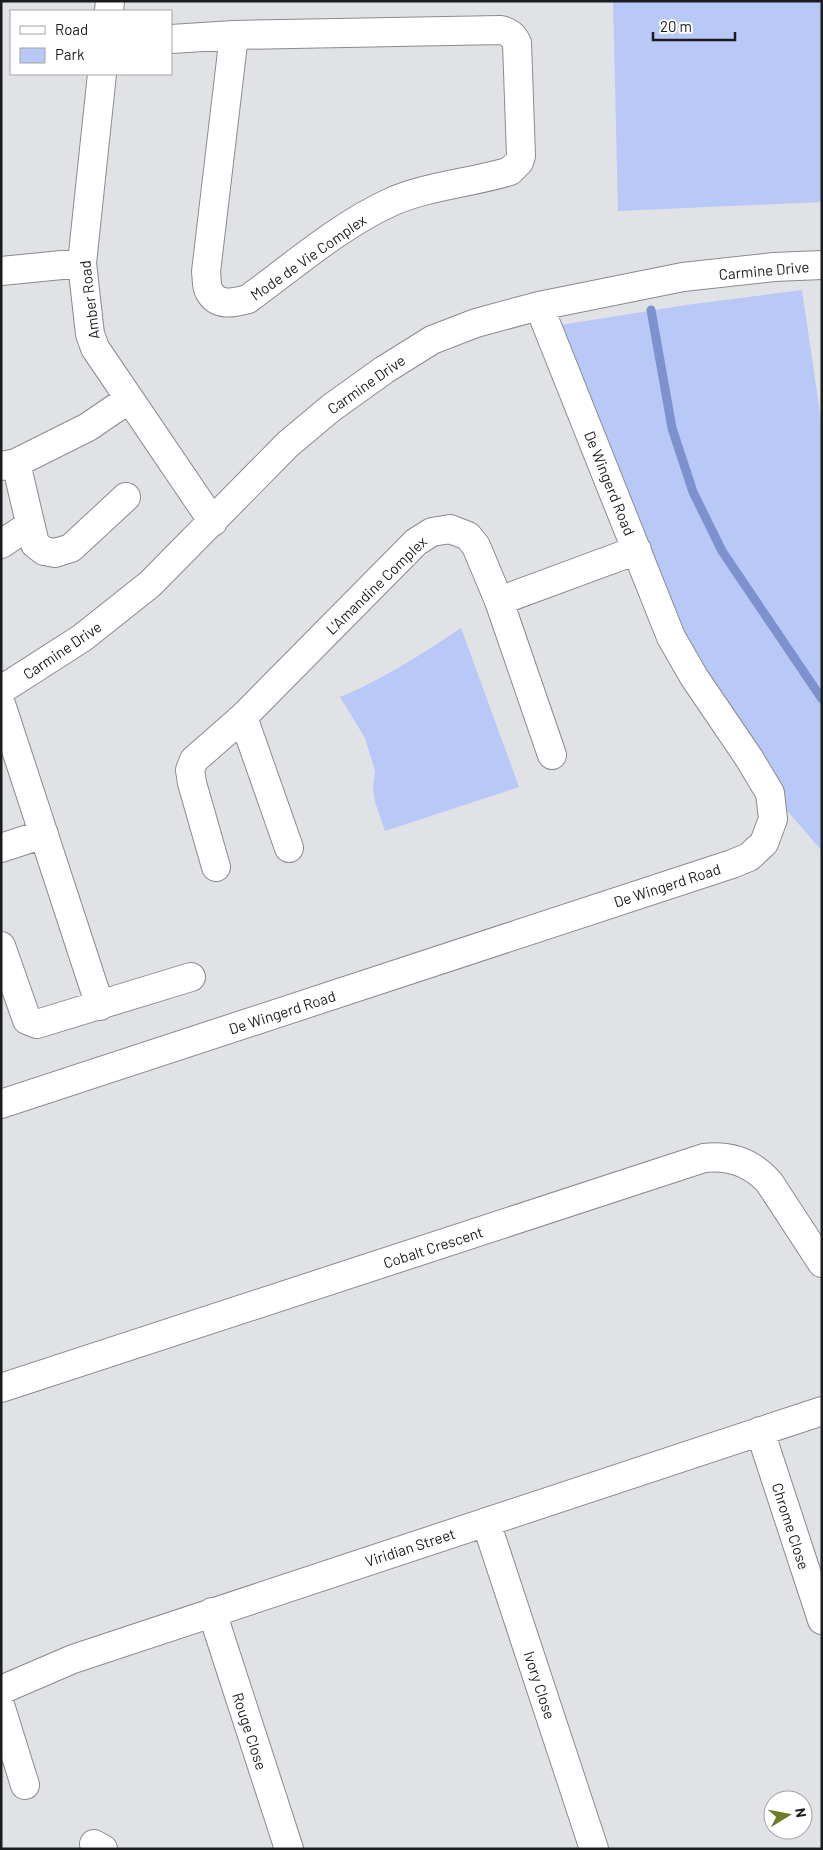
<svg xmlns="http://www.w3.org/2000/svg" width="823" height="1850" viewBox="0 0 823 1850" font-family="Barlow,sans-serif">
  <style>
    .green { fill: #b8c8f7 }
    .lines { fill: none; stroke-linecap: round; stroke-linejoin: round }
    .stream { stroke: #7e91cf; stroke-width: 9 }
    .minor-casing { stroke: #8a8b8e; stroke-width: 30 }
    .minor { stroke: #fff; stroke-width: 28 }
    .labels { text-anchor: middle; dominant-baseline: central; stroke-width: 4.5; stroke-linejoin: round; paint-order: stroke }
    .street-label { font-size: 15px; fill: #1b1c1d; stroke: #fff }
  </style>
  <rect width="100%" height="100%" fill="#e0e2e5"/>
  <path class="green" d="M613,1h209v201l-204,9z
    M802,290l20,137v424l-51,-59 -77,-114 -146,-351 138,-22z
    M461,628l58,159 -134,44 -10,-29 -2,-14 2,-17 -10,-33 -25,-41c44,-18 82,-43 121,-69z"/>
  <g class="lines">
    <path class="stream" d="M651,310l21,118 21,64 29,59 100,148"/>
    <g class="minor-casing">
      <path id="minor" d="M109,11l1,-10
        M171,39l63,-4 267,-5c8,2 12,5 16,13l4,113 -2,6 -9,9c-38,12 -85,15 -121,32 -50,23 -97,64 -141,96 -14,4 -31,8 -39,-8 -3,-5 -2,-14 -3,-19l28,-237
        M102,74l-20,189 8,71 5,14 118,174
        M1,271l81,-8
        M16,463l19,81 9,7 11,2 16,-5 55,-51
        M1,466l15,-3 72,-36 41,-28
        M1,544l29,-19
        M499,601l53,154
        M1,690l81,-52 68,-54 138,-140 43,-36 53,-38 48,-30 44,-17 63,-17 144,-29 91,-10 48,-2
        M1,704l99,302
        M243,717l46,131
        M1,848l43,-14
        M216,867l-24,-84 -2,-13 4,-10 49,-43 173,-175 16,-10 18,-3 18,7 8,10 23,55 138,-51
        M1,946l26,74 10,4 154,-47
        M1,1104l731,-240 17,-7 15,-14 9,-24 -3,-26 -21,-35 -55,-81 -23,-40 -132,-331
        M1,1388l703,-230c26,-3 48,5 65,24l53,81
        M760,1431l62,189
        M486,1522l108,327
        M212,1612l77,237
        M1,1690l72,-31 749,-248
        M1,1708l24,77
        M94,1844l9,5"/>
    </g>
    <use href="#minor" class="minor"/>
  </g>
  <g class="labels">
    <g class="street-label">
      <text transform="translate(308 257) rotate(-35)">Mode de Vie Complex</text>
      <text transform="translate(764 270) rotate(-5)">Carmine Drive</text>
      <text transform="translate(89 300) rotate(-97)">Amber Road</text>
      <text transform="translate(366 384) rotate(-35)">Carmine Drive</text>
      <text transform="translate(610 483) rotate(68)">De Wingerd Road</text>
      <text transform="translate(376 585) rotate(-44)">L'Amandine Complex</text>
      <text transform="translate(62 650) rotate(-34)">Carmine Drive</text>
      <text transform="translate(667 885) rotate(-18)">De Wingerd Road</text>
      <text transform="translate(282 1012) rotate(-18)">De Wingerd Road</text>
      <text transform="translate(433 1247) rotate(-18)">Cobalt Crescent</text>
      <text transform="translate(791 1526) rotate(72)">Chrome Close</text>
      <text transform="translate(410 1547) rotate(-18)">Viridian Street</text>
      <text transform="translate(540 1685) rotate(72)">Ivory Close</text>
      <text transform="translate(250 1731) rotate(72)">Rouge Close</text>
    </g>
  </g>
  <rect width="823" height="1850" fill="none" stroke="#1b1c1d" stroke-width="5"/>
  <rect x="10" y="10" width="162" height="65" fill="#ffffff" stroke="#a4a4a5"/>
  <rect x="20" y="26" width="25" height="8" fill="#ffffff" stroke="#a4a4a5"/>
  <text x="55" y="35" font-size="15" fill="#1b1c1d">Road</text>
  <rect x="20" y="48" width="25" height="15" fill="#b8c8f7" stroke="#a4a4a5"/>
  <text x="55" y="60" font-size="15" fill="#1b1c1d">Park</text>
  <g transform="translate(788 1815) rotate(80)"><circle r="24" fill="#ffffff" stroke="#a4a4a5"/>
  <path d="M0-4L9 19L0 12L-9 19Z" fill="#6b7c2a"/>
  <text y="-8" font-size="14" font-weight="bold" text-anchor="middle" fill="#1b1c1d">N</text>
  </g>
  <path d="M653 32v8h82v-8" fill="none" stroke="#1b1c1d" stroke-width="2.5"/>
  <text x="660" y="32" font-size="15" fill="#1b1c1d" stroke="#ffffff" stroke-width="4" paint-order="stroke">20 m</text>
</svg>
